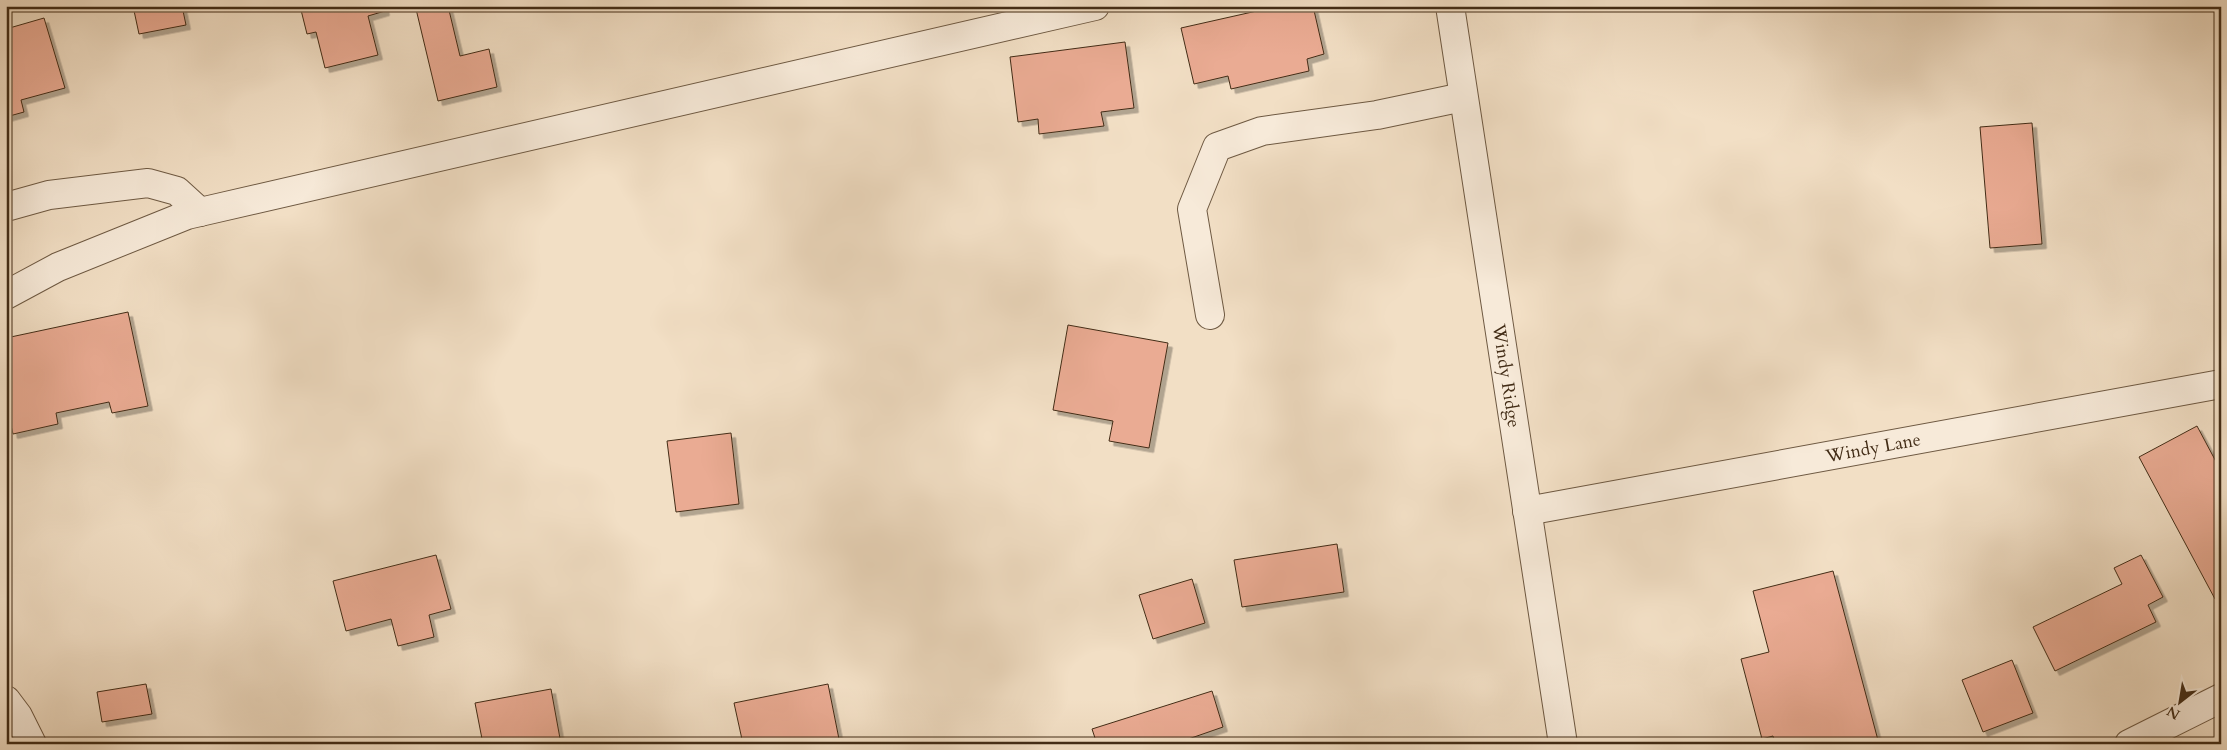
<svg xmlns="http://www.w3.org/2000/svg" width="2227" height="750" viewBox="0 0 2227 750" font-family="Cardo,serif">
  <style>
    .building { fill: #eaab93; stroke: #422c16; filter: url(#shadow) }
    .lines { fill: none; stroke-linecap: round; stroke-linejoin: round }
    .minor-casing { stroke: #6e5942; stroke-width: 30 }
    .minor { stroke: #f7ead9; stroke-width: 28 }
    .labels { text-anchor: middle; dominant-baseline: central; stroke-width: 4; stroke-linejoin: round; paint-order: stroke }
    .street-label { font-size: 18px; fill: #422c16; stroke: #f7ead9 }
  </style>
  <defs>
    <filter id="shadow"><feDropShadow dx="4.5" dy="4.5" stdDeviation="0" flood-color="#0004"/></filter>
  </defs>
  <rect width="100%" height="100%" fill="#f2dfc5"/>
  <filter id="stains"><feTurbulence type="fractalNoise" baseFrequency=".004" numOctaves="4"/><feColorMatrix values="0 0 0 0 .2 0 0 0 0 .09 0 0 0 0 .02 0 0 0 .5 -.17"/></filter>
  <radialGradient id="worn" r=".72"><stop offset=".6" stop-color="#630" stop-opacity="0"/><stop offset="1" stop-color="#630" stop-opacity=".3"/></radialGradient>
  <path class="building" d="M133,6h49l4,19 -47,9z
    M300,6h84l1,5 -17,5 10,39 -53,13 -9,-36 -9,2z
    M426,6h22l12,50 29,-7 8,38 -59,14 -22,-92z
    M1279,6h34l11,48 -17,5 2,12 -78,18 -3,-13 -34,8 -13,-56z
    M44,18l21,70 -44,12 3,12 -18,5v-88z
    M1125,42l9,66 -33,4 3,14 -65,8 -1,-15 -20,3 -8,-65z
    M2032,123l10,121 -52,4 -10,-121z
    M128,312l20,94 -36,7 -3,-11 -53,11 2,11 -45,10 -7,-30v-66z
    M1068,325l100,18 -19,105 -40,-7 4,-20 -60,-11z
    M2197,426l24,45v125l-6,3 -76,-142z
    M731,433l8,71 -63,8 -9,-71z
    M1337,544l7,48 -102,15 -8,-47z
    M436,555l15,54 -22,6 5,22 -36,9 -7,-27 -45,12 -13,-50z
    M2141,555l22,42 -15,8 8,17 -101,49 -22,-44 89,-43 -8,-16z
    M1833,571l46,173h-104l-2,-8 -11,3 -21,-80 28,-7 -16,-61z
    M1192,579l13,44 -52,16 -14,-44z
    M2012,660l21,53 -50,19 -21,-52z
    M146,684l6,30 -50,8 -5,-30z
    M828,684l12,60h-97l-9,-41z
    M551,689l10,55h-78l-8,-41z
    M1212,691l11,36 -49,17h-77l-5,-15z"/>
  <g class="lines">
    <g class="minor-casing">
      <g id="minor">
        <path id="s1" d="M1450,6l113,738"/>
        <path d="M6,207l43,-12 99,-12 29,8 23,21"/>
        <path d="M6,295l52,-28 129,-52 908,-209"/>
        <path d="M1210,315l-18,-106 25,-62 45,-16 115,-16 86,-18"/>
        <path id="s2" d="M1527,511l694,-127"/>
        <path d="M6,700l12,16 14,28"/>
        <path d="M2129,744l92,-46"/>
      </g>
    </g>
    <use href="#minor" class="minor"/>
  </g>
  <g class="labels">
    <g class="street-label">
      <text stroke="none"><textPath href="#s1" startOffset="374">Windy Ridge</textPath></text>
      <text stroke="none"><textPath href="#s2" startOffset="352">Windy Lane</textPath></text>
    </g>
  </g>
  <rect width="2227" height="750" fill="none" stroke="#f2dfc5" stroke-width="25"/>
  <rect x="8" y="8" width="2212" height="735" fill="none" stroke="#422c16" stroke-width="2.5"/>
  <rect x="12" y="12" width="2202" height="725" fill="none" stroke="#422c16"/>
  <g transform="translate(2180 702) rotate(211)" stroke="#f7ead9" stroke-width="4" paint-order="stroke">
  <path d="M0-4L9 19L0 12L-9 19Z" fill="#422c16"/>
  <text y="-8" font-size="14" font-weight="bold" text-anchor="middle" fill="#422c16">N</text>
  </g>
  <rect width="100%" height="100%" filter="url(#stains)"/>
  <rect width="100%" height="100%" fill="url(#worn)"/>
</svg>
